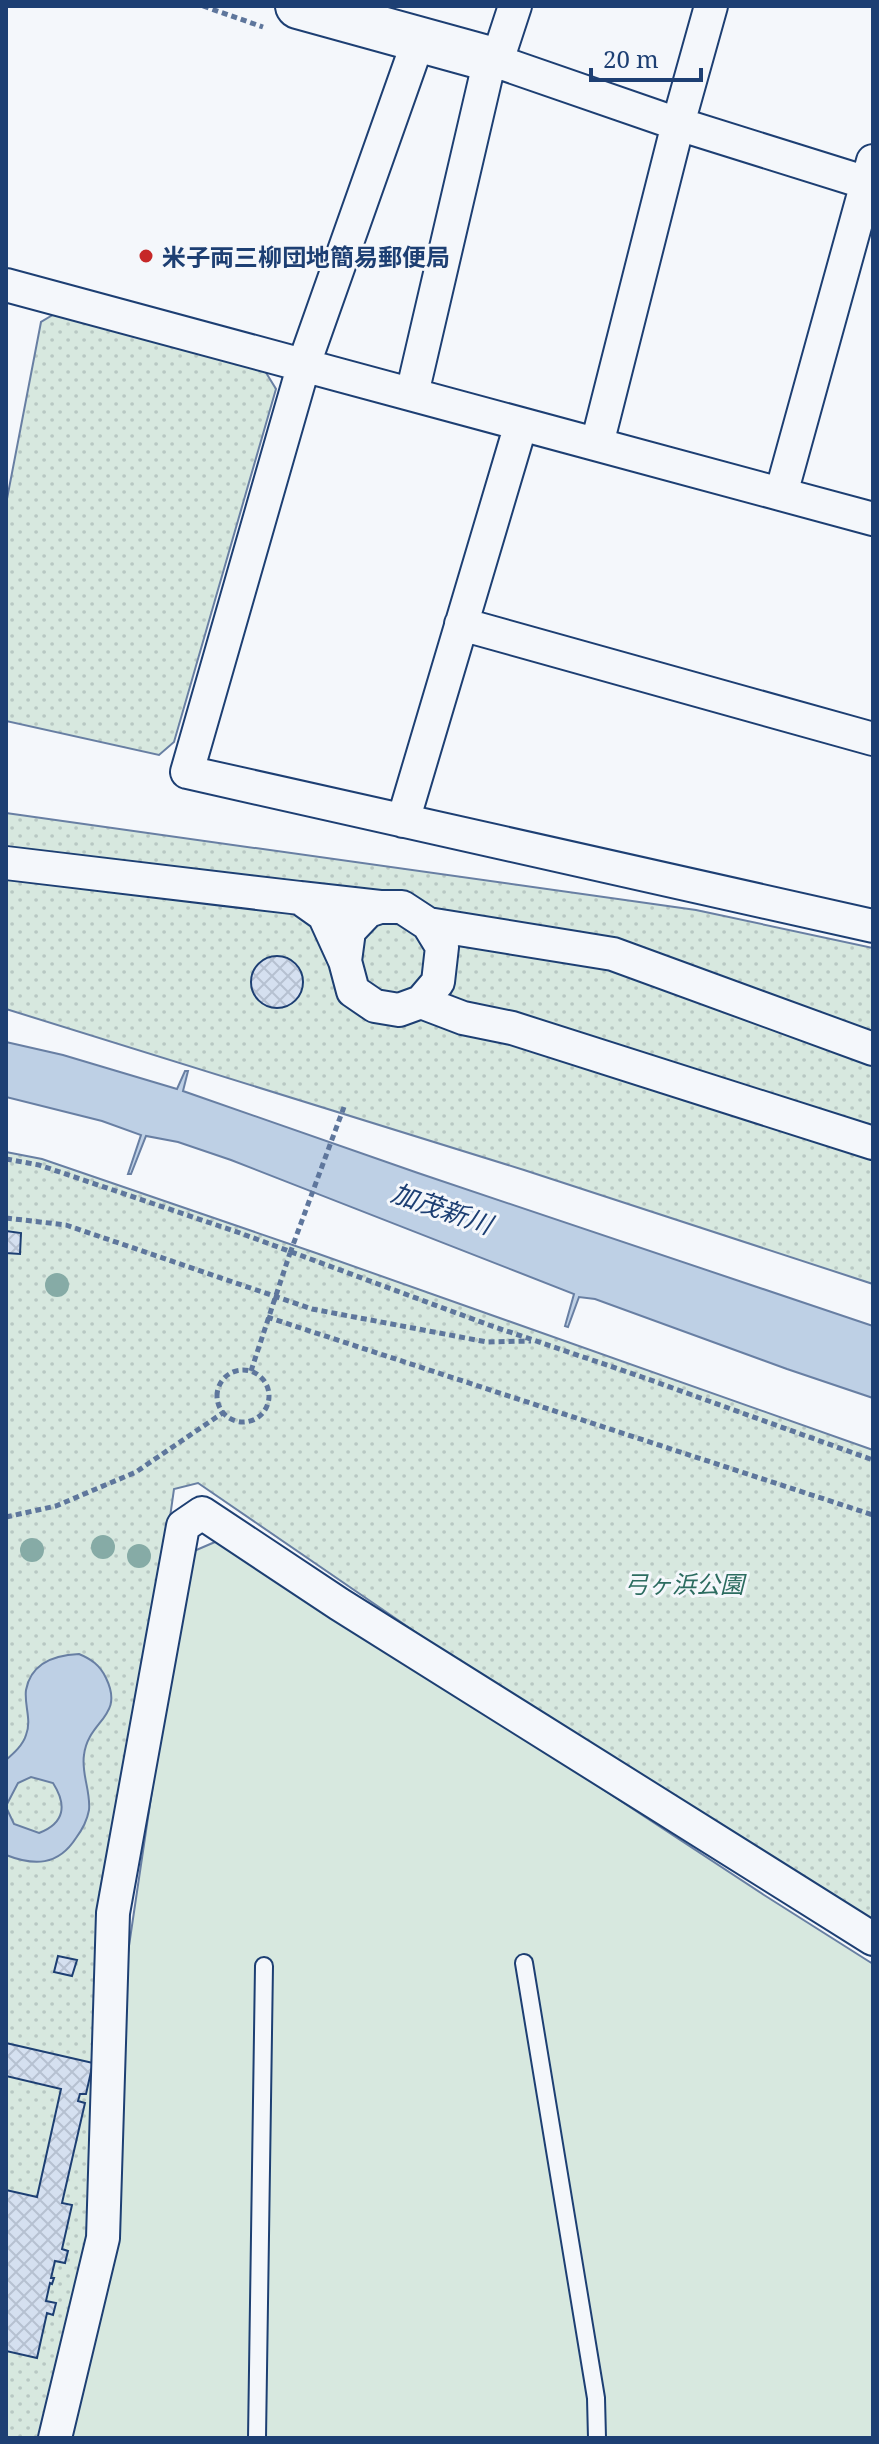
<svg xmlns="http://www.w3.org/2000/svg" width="879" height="2444" viewBox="0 0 879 2444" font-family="'Noto Serif','Noto Sans JP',serif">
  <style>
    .green { fill: #d7e8df; stroke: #687fa3; stroke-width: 2 }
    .park { fill: url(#park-dots); stroke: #687fa3; stroke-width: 2 }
    .water { fill: #bed0e5; stroke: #687fa3; stroke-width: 2 }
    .building { fill: url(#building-cross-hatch); stroke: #1d3f73; stroke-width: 2 }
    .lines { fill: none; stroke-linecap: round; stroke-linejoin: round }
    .lane-casing { stroke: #1d3f73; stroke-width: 20 }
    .street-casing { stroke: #1d3f73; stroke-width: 36 }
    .secondary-casing { stroke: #1d3f73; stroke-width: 48 }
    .path { stroke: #5e769c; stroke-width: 5; stroke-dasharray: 6 4; stroke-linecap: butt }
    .lane { stroke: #f4f7fb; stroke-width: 16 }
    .street { stroke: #f4f7fb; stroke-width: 32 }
    .secondary { stroke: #f4f7fb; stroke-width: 44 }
    .path-bridge { stroke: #5e769c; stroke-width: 5; stroke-dasharray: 6 4; stroke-linecap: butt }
    .tree { fill: #86aba6 }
    .poi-dot { fill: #c62828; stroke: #f4f7fb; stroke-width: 3 }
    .labels { text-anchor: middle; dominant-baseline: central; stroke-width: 6; stroke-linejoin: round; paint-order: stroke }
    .poi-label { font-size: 24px; font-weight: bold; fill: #1d3f73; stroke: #f4f7fb; text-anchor: start }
    .park-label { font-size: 24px; font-style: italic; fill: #2c6c60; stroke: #f4f7fb }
    .water-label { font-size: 26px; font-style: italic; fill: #1d3f73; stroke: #f4f7fb }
  </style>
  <defs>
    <pattern id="park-dots" width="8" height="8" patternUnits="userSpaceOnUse" patternTransform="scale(2)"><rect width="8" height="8" fill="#d7e8df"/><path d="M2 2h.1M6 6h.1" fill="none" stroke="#b8c8c3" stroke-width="1.8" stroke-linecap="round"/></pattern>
    <pattern id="building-cross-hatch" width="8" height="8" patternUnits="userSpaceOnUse" patternTransform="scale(2)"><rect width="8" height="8" fill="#d5e0f0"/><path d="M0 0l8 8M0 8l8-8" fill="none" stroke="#b6c1d1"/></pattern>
  </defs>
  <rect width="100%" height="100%" fill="#f4f7fb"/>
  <path class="green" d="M222,1539l542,356 109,69v474h-803l52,-445 65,-439z"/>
  <path class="park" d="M56,313l209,58 11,18 -102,353 -15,13 -153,-34v-217l35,-182z
    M6,813l690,97 177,38v336l-349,-114 -518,-161z
    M6,1152l36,7 274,94 557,197v477l-427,-274 -248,-170 -24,6 -34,240 -39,158 -8,344 -48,207h-39z"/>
  <path class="water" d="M6,1042l57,13 114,34 8,-18h3l-5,20 235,82 455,153v72l-86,-29 -192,-70 -16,-2 -11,30 -3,-1 9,-32 -343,-134 -53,-18 -32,-6 -15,38h-3l13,-39 -39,-14 -96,-24z
    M79,1654c12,5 21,11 27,24 19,39 -18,42 -22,77 -3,18 7,37 5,55 -2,11 -7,20 -13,28 -18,28 -42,28 -70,17v-48l8,17 25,9c26,-10 28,-28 14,-50l-22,-6 -13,6 -12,23v-46c8,-7 17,-15 20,-25 6,-15 -2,-30 0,-45 5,-27 29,-35 53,-36z"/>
  <path class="building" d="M251 982a26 26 0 1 1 52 0a26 26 0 1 1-52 0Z
    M6,1231l15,2 -1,21 -14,-1z
    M58,1956l19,4 -5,16 -18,-4z
    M6,2043l87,20 -7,31h-6l-2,7 7,2 -23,100 10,2 -10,44 6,2 -3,12 -10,-2 -4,17h3l-2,6 -2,-1 -4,18 10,2 -3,12 -6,-2 -10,45 -31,-7v-161l31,7 24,-108 -55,-13z"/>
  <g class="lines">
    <g class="lane-casing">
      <path id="lane" d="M524,1963l72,435 1,40
        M257,2438l7,-472"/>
    </g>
    <g class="street-casing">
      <path id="street" d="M419,39l-115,325 -117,408 686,154
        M497,61l18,-55
        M6,285l867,234
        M412,394l78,-335 182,63 195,61
        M597,444l81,-320 33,-118
        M781,494l92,-333
        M461,624l412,115
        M403,821l118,-397
        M6,863l294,35
        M428,924l185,30 260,95
        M345,961l4,-30 19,-20 12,-4h22l26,17 14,23 -4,35 -17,20 -22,8 -24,-4 -22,-15 -8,-30 -21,-46 -24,-17 80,9
        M421,1002l42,16 49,10 361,115
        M55,2438l48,-200 10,-325 70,-387 19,-13 137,91 534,335"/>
    </g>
    <g class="secondary-casing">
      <path id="secondary" d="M298,6l192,53"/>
    </g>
    <path class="path" d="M203,6l60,21
      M6,1159l33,6 201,68 249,92 153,52 231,83
      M6,1218l60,7 246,84 175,33 44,-1
      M267,1317l606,198
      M217 1396a26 26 0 1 1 52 0a26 26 0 1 1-52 0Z
      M251,1371l39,-118
      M6,1517l50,-11 80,-34 88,-60"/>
    <use href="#lane" class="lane"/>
    <use href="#street" class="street"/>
    <use href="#secondary" class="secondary"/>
    <path class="path-bridge" d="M290,1253l54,-146"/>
  </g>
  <g class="tree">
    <circle cx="57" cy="1285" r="12"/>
    <circle cx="103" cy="1547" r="12"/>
    <circle cx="32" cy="1550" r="12"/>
    <circle cx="139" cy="1556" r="12"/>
  </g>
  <circle class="poi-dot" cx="146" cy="256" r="8"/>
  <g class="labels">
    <g class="poi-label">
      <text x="162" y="256">米子両三柳団地簡易郵便局</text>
    </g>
    <g class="park-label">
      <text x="684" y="1583">弓ヶ浜公園</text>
    </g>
    <g class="water-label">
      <text transform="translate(442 1208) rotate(19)">加茂新川</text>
    </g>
  </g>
  <rect width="879" height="2444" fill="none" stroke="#1d3f73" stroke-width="16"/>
  <path d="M591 68v12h110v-12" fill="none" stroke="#1d3f73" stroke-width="4"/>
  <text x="603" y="68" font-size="24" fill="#1d3f73" stroke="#f4f7fb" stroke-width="6" paint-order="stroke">20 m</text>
</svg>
